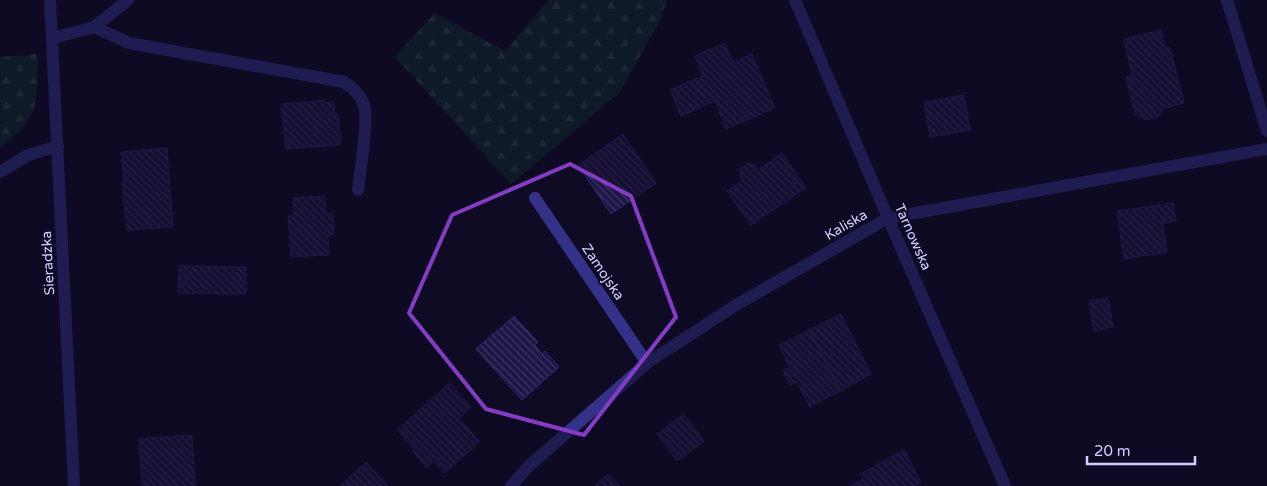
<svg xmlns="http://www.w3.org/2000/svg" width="1267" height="486" viewBox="0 0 1267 486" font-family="'Varela Round',sans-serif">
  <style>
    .forest { fill: url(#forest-firs) }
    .building { fill: url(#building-back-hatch); stroke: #332575 }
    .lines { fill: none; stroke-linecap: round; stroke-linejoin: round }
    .service { stroke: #333188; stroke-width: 12 }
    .minor { stroke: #333188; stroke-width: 12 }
    .marked { fill: none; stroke: #843cc5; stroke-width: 4; stroke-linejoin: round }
    .labels { text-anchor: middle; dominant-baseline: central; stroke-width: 4.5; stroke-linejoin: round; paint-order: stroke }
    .street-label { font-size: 14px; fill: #d3ceff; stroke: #0f0b24 }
  </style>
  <defs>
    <pattern id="forest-firs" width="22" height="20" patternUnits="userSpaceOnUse" patternTransform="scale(1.25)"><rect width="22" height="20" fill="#0e2e2c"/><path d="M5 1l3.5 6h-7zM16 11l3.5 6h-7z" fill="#304b4c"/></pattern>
    <pattern id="building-back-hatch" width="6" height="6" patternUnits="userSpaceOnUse" patternTransform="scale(1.25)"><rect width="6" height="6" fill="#1f1546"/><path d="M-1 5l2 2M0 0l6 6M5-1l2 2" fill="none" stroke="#3f3662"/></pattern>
  </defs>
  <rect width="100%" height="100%" fill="#0f0b24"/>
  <path class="forest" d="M549,0h118l-6,19 -41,73 -109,92 -116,-127 40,-44 70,38z
    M37,54c1,48 4,63 -37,94v-91z"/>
  <path class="building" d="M1161,30l4,18h5l14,55 -22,6 -4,8 -12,3 -11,-5 -9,-38 6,-2 -8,-36z
    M725,43l8,19 19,-8 23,54 -49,21 -11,-28 -34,15 -11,-26 33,-14 -8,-20z
    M964,95l6,35 -40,7 -6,-35z
    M325,100v3l9,-1 1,12h3l3,31 -55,4 -5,-45z
    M623,134l33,49 -45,31 -33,-49z
    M167,148l6,79 -46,3 -5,-48h2l-3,-30z
    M782,153l24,35 -55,37 -24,-34 15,-10 -2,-5v-7l8,-6 7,2 3,5z
    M325,196l1,18 7,-1 1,21 -6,1 1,20 -38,2 -3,-41h6l-1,-18z
    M1173,203l3,18 -13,2 4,29 -43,7 -7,-48z
    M179,266l67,1v27l-68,-1z
    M1108,298l5,29 -19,4 -5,-30z
    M841,314l30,60 -31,17 -31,-61z
    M514,316l24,26 -3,3 7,9 3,-3 14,16 -37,33 -46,-51z
    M809,330l31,61 -30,16 -13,-25 -7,3 -7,-14 7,-3 -11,-23z
    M450,383l21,24 -12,11 21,24 -36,31 -10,-12 -7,7 -15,-17 2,-2 -17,-19z
    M684,414l20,27 -27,20 -20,-27z
    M192,435l3,51h-53l-3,-47z
    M904,450l17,32 -7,4h-64l13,-7 -3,-5z
    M366,462l22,24h-48z
    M608,474l12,12h-25z"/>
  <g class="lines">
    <path class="service" d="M94,27l35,16 215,39c9,6 16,12 20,23 5,16 -4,66 -6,85
      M535,198l112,165"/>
    <path class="minor" d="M50,0l24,486
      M795,0l93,218 117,268
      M1227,0l40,131
      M53,38l41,-11 34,-27
      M0,172l28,-17 30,-9
      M511,486l18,-20 118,-103 89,-58 152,-87 379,-69"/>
  </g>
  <path d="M0 0H1267V486H0ZM570,164l61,32 45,121 -92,118 -98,-26 -77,-96 43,-98z" fill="#0f0b24" fill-opacity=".55" fill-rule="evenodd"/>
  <path class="marked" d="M570,164l61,32 45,121 -92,118 -98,-26 -77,-96 43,-98z"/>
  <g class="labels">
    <g class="street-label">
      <text transform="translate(846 225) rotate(-30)">Kaliska</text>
      <text transform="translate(913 237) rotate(66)">Tarnowska</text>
      <text transform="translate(48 263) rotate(-93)">Sieradzka</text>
      <text transform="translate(603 272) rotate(56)">Zamojska</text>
    </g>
  </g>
  <path d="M1087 456v8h108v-8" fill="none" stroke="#d3ceff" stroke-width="2.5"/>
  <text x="1094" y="456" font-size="15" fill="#d3ceff" stroke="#0f0b24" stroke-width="4" paint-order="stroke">20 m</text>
</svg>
